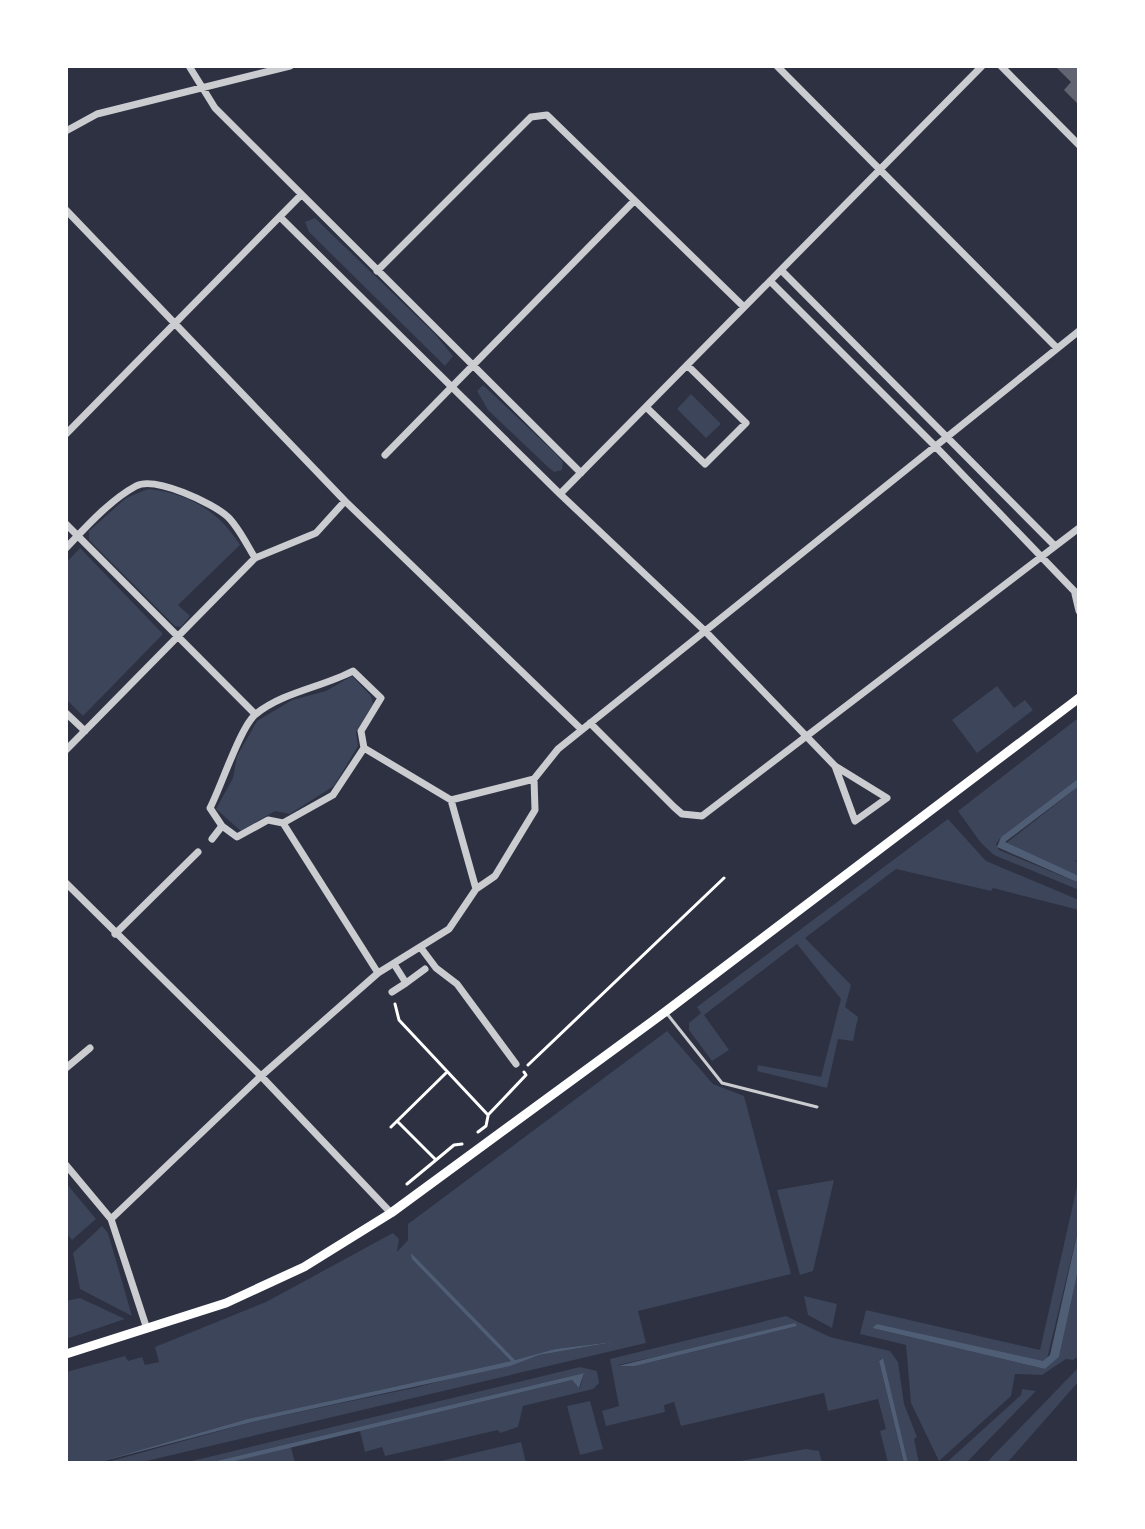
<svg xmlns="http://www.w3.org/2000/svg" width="1145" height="1529" viewBox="0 0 1145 1529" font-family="'Fira Sans',sans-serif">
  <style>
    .green { fill: #3c4559; fill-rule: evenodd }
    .water { fill: #4f5d75 }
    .building { fill: #626471 }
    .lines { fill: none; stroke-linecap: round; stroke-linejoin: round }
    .path { stroke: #fff; stroke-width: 3 }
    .service { stroke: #caccd0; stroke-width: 3 }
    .minor { stroke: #caccd0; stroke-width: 7 }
    .secondary { stroke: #fff; stroke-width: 9 }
  </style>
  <rect width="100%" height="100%" fill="#2d3142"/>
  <path class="green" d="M315,218l119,115 19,23 -8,10 -136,-134 -4,-10z
    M483,385l71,67 9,10 -1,8 -8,2 -5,-4 -61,-58 -11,-19z
    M691,394l30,30 -15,14 -29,-29z
    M148,489c40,4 71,22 92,56l-62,60 12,11 -9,11 -6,-1 -86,-86v-9l37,-33z
    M80,548l83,86 -80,82 -17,-17v-136z
    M352,676l19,20 2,8 -17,28 2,14 -24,40 -44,28 -15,-3 -34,20 -25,-22 17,-31 4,-22 20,-35 35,-21 34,-9z
    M997,686l17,22 11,-8 8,10 -56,43 -25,-33z
    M1077,719l2,59 -78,59 -5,7 3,6 80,33v7l-85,-35 -13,-12 -23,-32z
    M1079,786v75l-6,-1 6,3v13l-74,-32z
    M948,819l38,42 93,39v10l-86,-22 -2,3 -95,-22 -91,69 46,47 -6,22 13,10 -5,24 -15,-2 -11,49 -70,-17 1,-6 63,12 20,-78 -44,-55 -93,71 25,35 -17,11 -23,-31v-7l12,-10 -4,-6z
    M667,1031l46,53 31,12 47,178 -153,37 8,32 -508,120h-34l148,-41 166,-35 121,-32 81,-14 -65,8 -40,11 -105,-106 101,107 -181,40 -234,62h-28l-2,-91 59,-16 3,5 14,-4 3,8 14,-3 -4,-15 111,-45 127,-69 6,6 -2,13 11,-12v-16z
    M1079,1178v48l-32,133 -4,3 -166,-38 -5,4 173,41 14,-12 20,-91v90l-6,4 -7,-1 -24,16 -27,-1 -4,22 -72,65 -28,-58 -5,-58 -46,-11 6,-24 174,40z
    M834,1180l-21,91 -13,4 -23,-85z
    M66,1183l30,36 -24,21 -6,-7z
    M102,1226l6,7 24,83 -52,-27 -7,-36z
    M804,1296l33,8 -5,24 -24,-13z
    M80,1298l45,21 -59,20v-38z
    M786,1316l44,21 60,14 8,11 6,42 13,33 -3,2 5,24h-11l-26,-105 -3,3 25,102h-16l-8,-32 6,-2 -8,-30 -50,12 -4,-18 -143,33 -7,-24 -10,3 1,7 -59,14 -4,-15 17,-5 -9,-47zM797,1326l-162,40h-17v-1z
    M580,1367l17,4 2,12 -6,6 -70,17 -5,21 -18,6 -2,-3 -113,26 -3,-9 -17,5 -5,-21 212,-51 8,8 4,-15 -376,90h-24z
    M1079,1367v14l-72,82h-21z
    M1022,1389l14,2 -70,72h-20l75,-68z
    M590,1401l13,48 -23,6 -13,-49z
    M521,1442l5,21h-94z
    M291,1447l4,16h-68z
    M806,1449l13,2 3,12h-93z"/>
  <path class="water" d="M1079,778v8l-74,56 74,34v7l-82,-36 4,-10z
    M1079,1226v40l-20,91 -14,12 -173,-41 5,-4 166,37 7,-6z
    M411,1253l104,107 40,-11 65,-8 -81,14 -29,11 -258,56 -156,41 152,-44 263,-58 -99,-102z
    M795,1323l2,3 -162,40h-17z
    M883,1358l25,105h-4l-25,-102z
    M584,1373l-5,15 -7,-8 -345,83h-19z"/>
  <path class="building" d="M1055,66h24v39l-15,-15 7,-8z"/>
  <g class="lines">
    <path class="path" d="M395,1004l4,16 89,95 38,-40 -2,-3
      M528,1065l196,-187
      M397,1121l39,39 -29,24
      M391,1127l55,-54
      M478,1132l8,-6 2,-10
      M436,1160l18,-15 8,-1"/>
    <path class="service" d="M668,1015l54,68 95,24"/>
    <path class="minor" d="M189,66l26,42 366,365
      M777,66l280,282
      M1001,66l78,79
      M66,131l31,-17 193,-48
      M66,210l279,291 236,228
      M280,217l280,277 145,137 130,135 52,32 -32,23 -20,-55
      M781,270l274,276
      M377,271l154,-154 16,-2 197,192
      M770,281l166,166 143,149
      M646,407l59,57 41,-41 -59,-58
      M66,434l235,-239
      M385,455l249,-254
      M560,494l422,-428
      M66,524l189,190
      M66,548c20,-21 44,-48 70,-62 19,-10 77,17 92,31 11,11 19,28 27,41
      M1075,594l4,17
      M353,671l28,27 -20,33 3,17 -31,47 -50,28 -15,-3 -31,17 -15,-11 -12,-18c11,-21 31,-83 46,-94 27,-22 67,-27 97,-43z
      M66,713l19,18
      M590,723l84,84 8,7 20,2 377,-288
      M364,748l87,52 83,-21
      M66,750l189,-192 61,-25 29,-32
      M451,800l25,89
      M283,823l95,150
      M212,839l10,-13
      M66,883l195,193 130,137
      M115,934l83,-82
      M421,948l15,20 21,16 59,80
      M406,983l19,-14
      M392,992l14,-9 -12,-19
      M66,1068l24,-20
      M66,1165l45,54 36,110
      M111,1219l150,-143 117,-103 71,-44 27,-40 19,-13 40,-66 -1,-31 24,-30 521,-418"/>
    <path class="secondary" d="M66,1354l160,-51 78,-36 87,-54 274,-201 414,-314"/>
  </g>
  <rect width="1145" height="1529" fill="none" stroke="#ffffff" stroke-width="136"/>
</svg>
